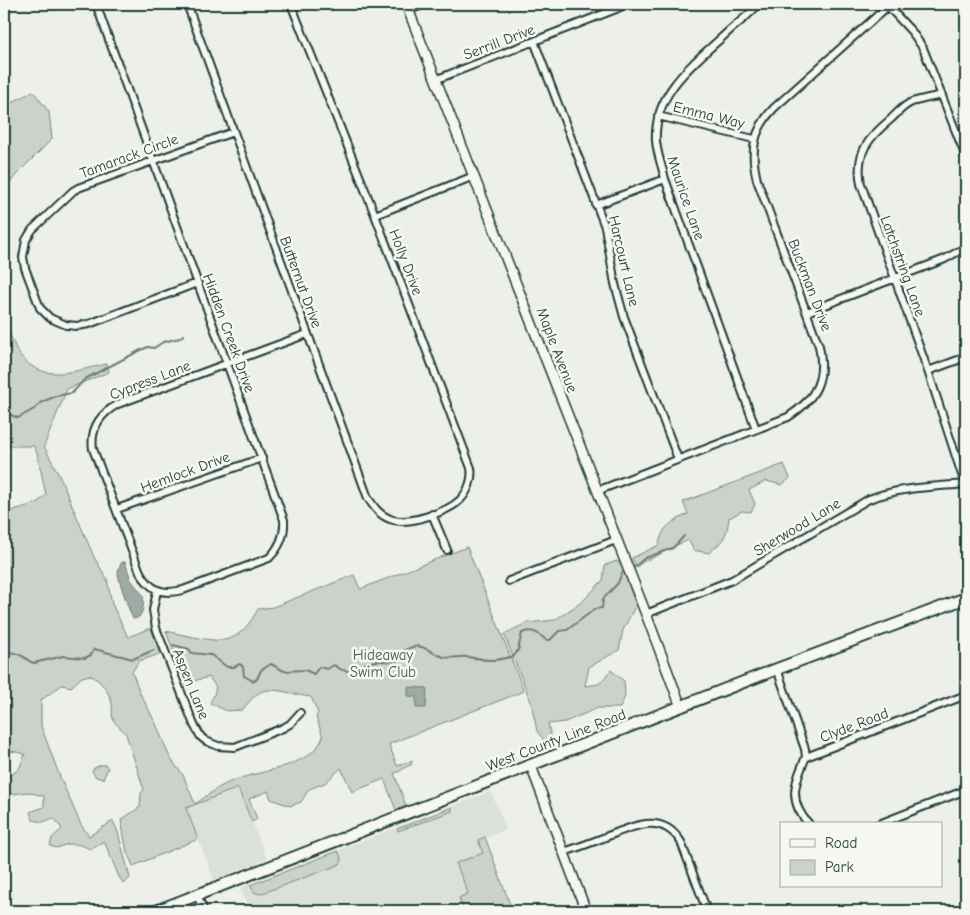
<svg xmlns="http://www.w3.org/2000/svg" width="970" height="915" viewBox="0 0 970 915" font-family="'Comic Neue',sans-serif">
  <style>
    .built { fill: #dce0db }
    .green { fill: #cbd2cc; stroke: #758880 }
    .water { fill: #9faaa4; stroke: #6c7e77 }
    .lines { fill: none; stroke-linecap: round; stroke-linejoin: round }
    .stream { stroke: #6c7e77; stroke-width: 2 }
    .street-casing { stroke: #1f3d34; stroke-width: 10 }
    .secondary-casing { stroke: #1f3d34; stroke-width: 12 }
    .primary-casing { stroke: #1f3d34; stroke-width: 14 }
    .street { stroke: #f6f6f2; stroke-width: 6 }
    .secondary { stroke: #f6f6f2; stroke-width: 9 }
    .primary { stroke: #f6f6f2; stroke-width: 10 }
    .labels { text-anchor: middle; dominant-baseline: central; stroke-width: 5; stroke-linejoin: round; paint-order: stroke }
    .street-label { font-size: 15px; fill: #1f3d34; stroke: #f6f6f2 }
    .park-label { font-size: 15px; fill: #415b52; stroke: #f6f6f2 }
  </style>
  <rect width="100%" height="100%" fill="#edefea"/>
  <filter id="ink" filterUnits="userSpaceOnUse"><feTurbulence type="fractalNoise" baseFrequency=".02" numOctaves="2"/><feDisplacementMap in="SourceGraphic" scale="10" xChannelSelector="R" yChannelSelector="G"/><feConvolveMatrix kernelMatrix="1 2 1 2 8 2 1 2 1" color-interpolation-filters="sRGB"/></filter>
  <g filter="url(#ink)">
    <path class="built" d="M239,788l28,71 -53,21 -28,-72z
      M491,791l15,38 -21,9 28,73h-264l-9,-23z"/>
    <path class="green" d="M33,91l16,21 3,27 -36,36 -12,15v-83z
      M4,318c5,12 9,27 16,37 23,30 56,15 87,9l2,8 -42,17 -23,57 15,29 35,82 13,22 5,25 16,33 23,-9 9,26 -21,7 -7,11 8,21 16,31 14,34 13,17 12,29c12,-8 25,-19 40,-24 27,-10 77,-13 88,-43l-7,-20 2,-4 -7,-16c-13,-1 -36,-10 -48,-6 -8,2 -15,13 -21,19l-15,1 -17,-8 4,-8 2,-8 -7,-10 -12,3 -10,8 -21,-57c13,3 46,11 58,9 16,-2 27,-18 34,-31l15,-2 81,-32 6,14 107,-42 57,144 -135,53 8,22 15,-5 -1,4c-6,1 -11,8 -17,8l12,33 -10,4 -12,-31 -32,13 -11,-24 -16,15 -16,6 -8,13 -11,4 -19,-7 -3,-8 -19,8 8,20 -5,3 -14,-34 -52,20 12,31 -65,27 -6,-14 -6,-32 19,-13 1,-14 3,-3 -18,-56c-4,-6 -10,-8 -13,-15 -2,-5 0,-11 -1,-16 -4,-13 -10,-21 -22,-28l-8,2 -11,10 -9,-2 -21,15v26l19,51 21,48 8,11 24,-15 5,11 12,46 -6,6 -5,-7 -15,-36 -14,8c-12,-6 -21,-7 -33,-1l-7,-2 2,-8 10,-9 -8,-11 -11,4 -10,-2 -3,-8 14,-5v-11l-17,-4 -14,2 -9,-2v-12l15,-11 6,-15 -14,-3 -7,8v-246l33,-10 9,-8 -9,-42 -3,-7h-30z
      M784,464l6,14 -8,7 -16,-4 -17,9 6,14 -4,8 -9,-1 -13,7c-2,19 -6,23 -20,35l-16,-3 -4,-10c-11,4 -19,8 -29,14 -10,6 -16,5 -24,14l-4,-10 27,-13c3,-19 13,-23 29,-31l-5,-12z
      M617,561l6,7 13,37 -13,25 -4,20 -30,17 -4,19 14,-2 12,-14 13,11 1,15 -5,12h-22l-33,14 -17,2 6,24 -2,3 -15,-20 -6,-29 -27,-68 23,-11 28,-3 28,-19 20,-21 2,-15z
      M101,765h5l2,3 -5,11 -7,-2 -4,-6 2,-3z
      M452,807v4l-54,20 -1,-2z
      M485,837l26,70 2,4h-49l-5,-13 9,-5 -12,-30 27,-10 -5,-13z
      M338,851l4,9 -2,4 -4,2 -76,28 -6,-2 -4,-7z"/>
    <path class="water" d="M122,562h3l6,18 12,15c1,9 1,24 -10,24 -3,-6 -15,-40 -15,-46 0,-4 2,-8 4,-11z
      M408,687l19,1 -1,20h-10v-11l-8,-1z"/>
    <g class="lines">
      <path class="stream" d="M4,412l14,6 18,-10 4,-5 16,-7 16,-3 13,-14 56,-29 7,-3 6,1 9,-6 17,-4 3,-3
        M634,567l11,-9 28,-10 11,-12
        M173,645l16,4 3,4 19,2 16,12h7l6,-3 3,3 1,9 9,5 4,-2 4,-9 10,-6 13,7 21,-1 9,4 5,-7 8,2 7,-4c16,13 22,1 37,-3 13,-4 30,7 34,-12 19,-10 22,3 39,7 8,2 15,-1 23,0 5,0 6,2 11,1 10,4 26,1 36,-2l4,-6 4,-17c10,-5 17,1 24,7h4l9,-9 8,-1 28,-21 7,-1 1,-9 15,-16 4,-10
        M4,652c5,0 13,1 18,4 5,2 6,6 12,7l29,-7 22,2 6,-3 3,-6 39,10 21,-9"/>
      <g class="street-casing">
        <path id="street" d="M96,4c63,172 125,344 188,516 1,15 -5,28 -15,38l-86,32c-21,5 -32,1 -43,-18l-47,-123c-3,-21 7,-35 25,-45l189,-70
          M187,4l181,494c6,9 11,17 22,21 16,7 58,-7 70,-19 8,-8 13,-21 11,-32l-96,-253 -84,-211
          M886,4l26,28 11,16 43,109
          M409,10l16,-6
          M534,41l71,186 10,57 9,33 54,142
          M435,80l181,-71 10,-5
          M942,95c-9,2 -20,4 -30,7 -8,3 -15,11 -21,17 -23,19 -36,34 -30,65l67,187 37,113
          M658,116l96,23
          M596,205l69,-26
          M375,215l99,-39
          M197,283l-108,41 -12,2 -11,-1 -16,-7 -10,-10 -15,-40 -2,-11 3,-17 6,-10 41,-39 5,-3 155,-56
          M807,312l138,-53 21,-12
          M928,371l38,-14
          M756,429l-91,-250c-3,-13 -8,-25 -9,-38 -3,-50 41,-80 74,-111 9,-8 21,-16 28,-26
          M597,491l191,-74c28,-18 38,-38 31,-71l-62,-166c-7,-29 -4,-50 17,-72l114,-102
          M117,509l145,-51
          M432,514l15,36
          M509,581l107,-41
          M157,591l-4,19 3,18 38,97 7,12 5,4 12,5 17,1 48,-19 7,-4 10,-11
          M646,614l86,-34 137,-81c31,-12 65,-12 97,-15
          M777,669l28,80 1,8
          M809,824c-22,-23 -14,-42 -3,-67l160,-62
          M879,824l87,-34
          M564,852c15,-5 29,-10 44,-16 26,-10 54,-24 73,6l26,69
          M197,895l7,16"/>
      </g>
      <g class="secondary-casing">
        <path id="secondary" d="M406,4l240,610 35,93
          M531,766l55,145"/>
      </g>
      <g class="primary-casing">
        <path id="primary" d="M156,911l621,-242 189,-71"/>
      </g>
      <use href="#street" class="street"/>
      <use href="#secondary" class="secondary"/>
      <use href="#primary" class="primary"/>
    </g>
  </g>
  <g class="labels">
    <g class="street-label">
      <text transform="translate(499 42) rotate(-21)">Serrill Drive</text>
      <text transform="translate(709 115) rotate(14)">Emma Way</text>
      <text transform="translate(129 156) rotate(-20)">Tamarack Circle</text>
      <text transform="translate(686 198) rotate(71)">Maurice Lane</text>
      <text transform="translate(624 261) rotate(77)">Harcourt Lane</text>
      <text transform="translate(406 262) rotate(69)">Holly Drive</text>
      <text transform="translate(903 266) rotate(70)">Latchstring Lane</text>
      <text transform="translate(301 282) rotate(70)">Butternut Drive</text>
      <text transform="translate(810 285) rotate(69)">Buckman Drive</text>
      <text transform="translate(229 333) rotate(70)">Hidden Creek Drive</text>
      <text transform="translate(557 350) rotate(69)">Maple Avenue</text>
      <text transform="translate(150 380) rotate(-21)">Cypress Lane</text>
      <text transform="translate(185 472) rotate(-20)">Hemlock Drive</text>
      <text transform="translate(797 527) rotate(-31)">Sherwood Lane</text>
      <text transform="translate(191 684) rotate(68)">Aspen Lane</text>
      <text transform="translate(854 725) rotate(-21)">Clyde Road</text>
      <text transform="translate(556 740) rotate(-21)">West County Line Road</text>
    </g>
    <g class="park-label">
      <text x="383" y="655">Hideaway<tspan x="383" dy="17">Swim Club</tspan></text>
    </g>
  </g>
  <rect width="970" height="915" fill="none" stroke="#f6f6f2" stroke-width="20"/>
  <rect x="10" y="10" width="950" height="895" fill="none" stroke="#1f3d34" stroke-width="2" filter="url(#ink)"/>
  <rect x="780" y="822" width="162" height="65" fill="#f6f6f2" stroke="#a0aca6"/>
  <rect x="790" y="839" width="25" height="8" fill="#f6f6f2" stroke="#a0aca6"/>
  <text x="825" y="848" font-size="15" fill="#1f3d34">Road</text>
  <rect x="790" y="860" width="25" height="15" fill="#cbd2cc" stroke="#a0aca6"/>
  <text x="825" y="872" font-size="15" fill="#1f3d34">Park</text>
</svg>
